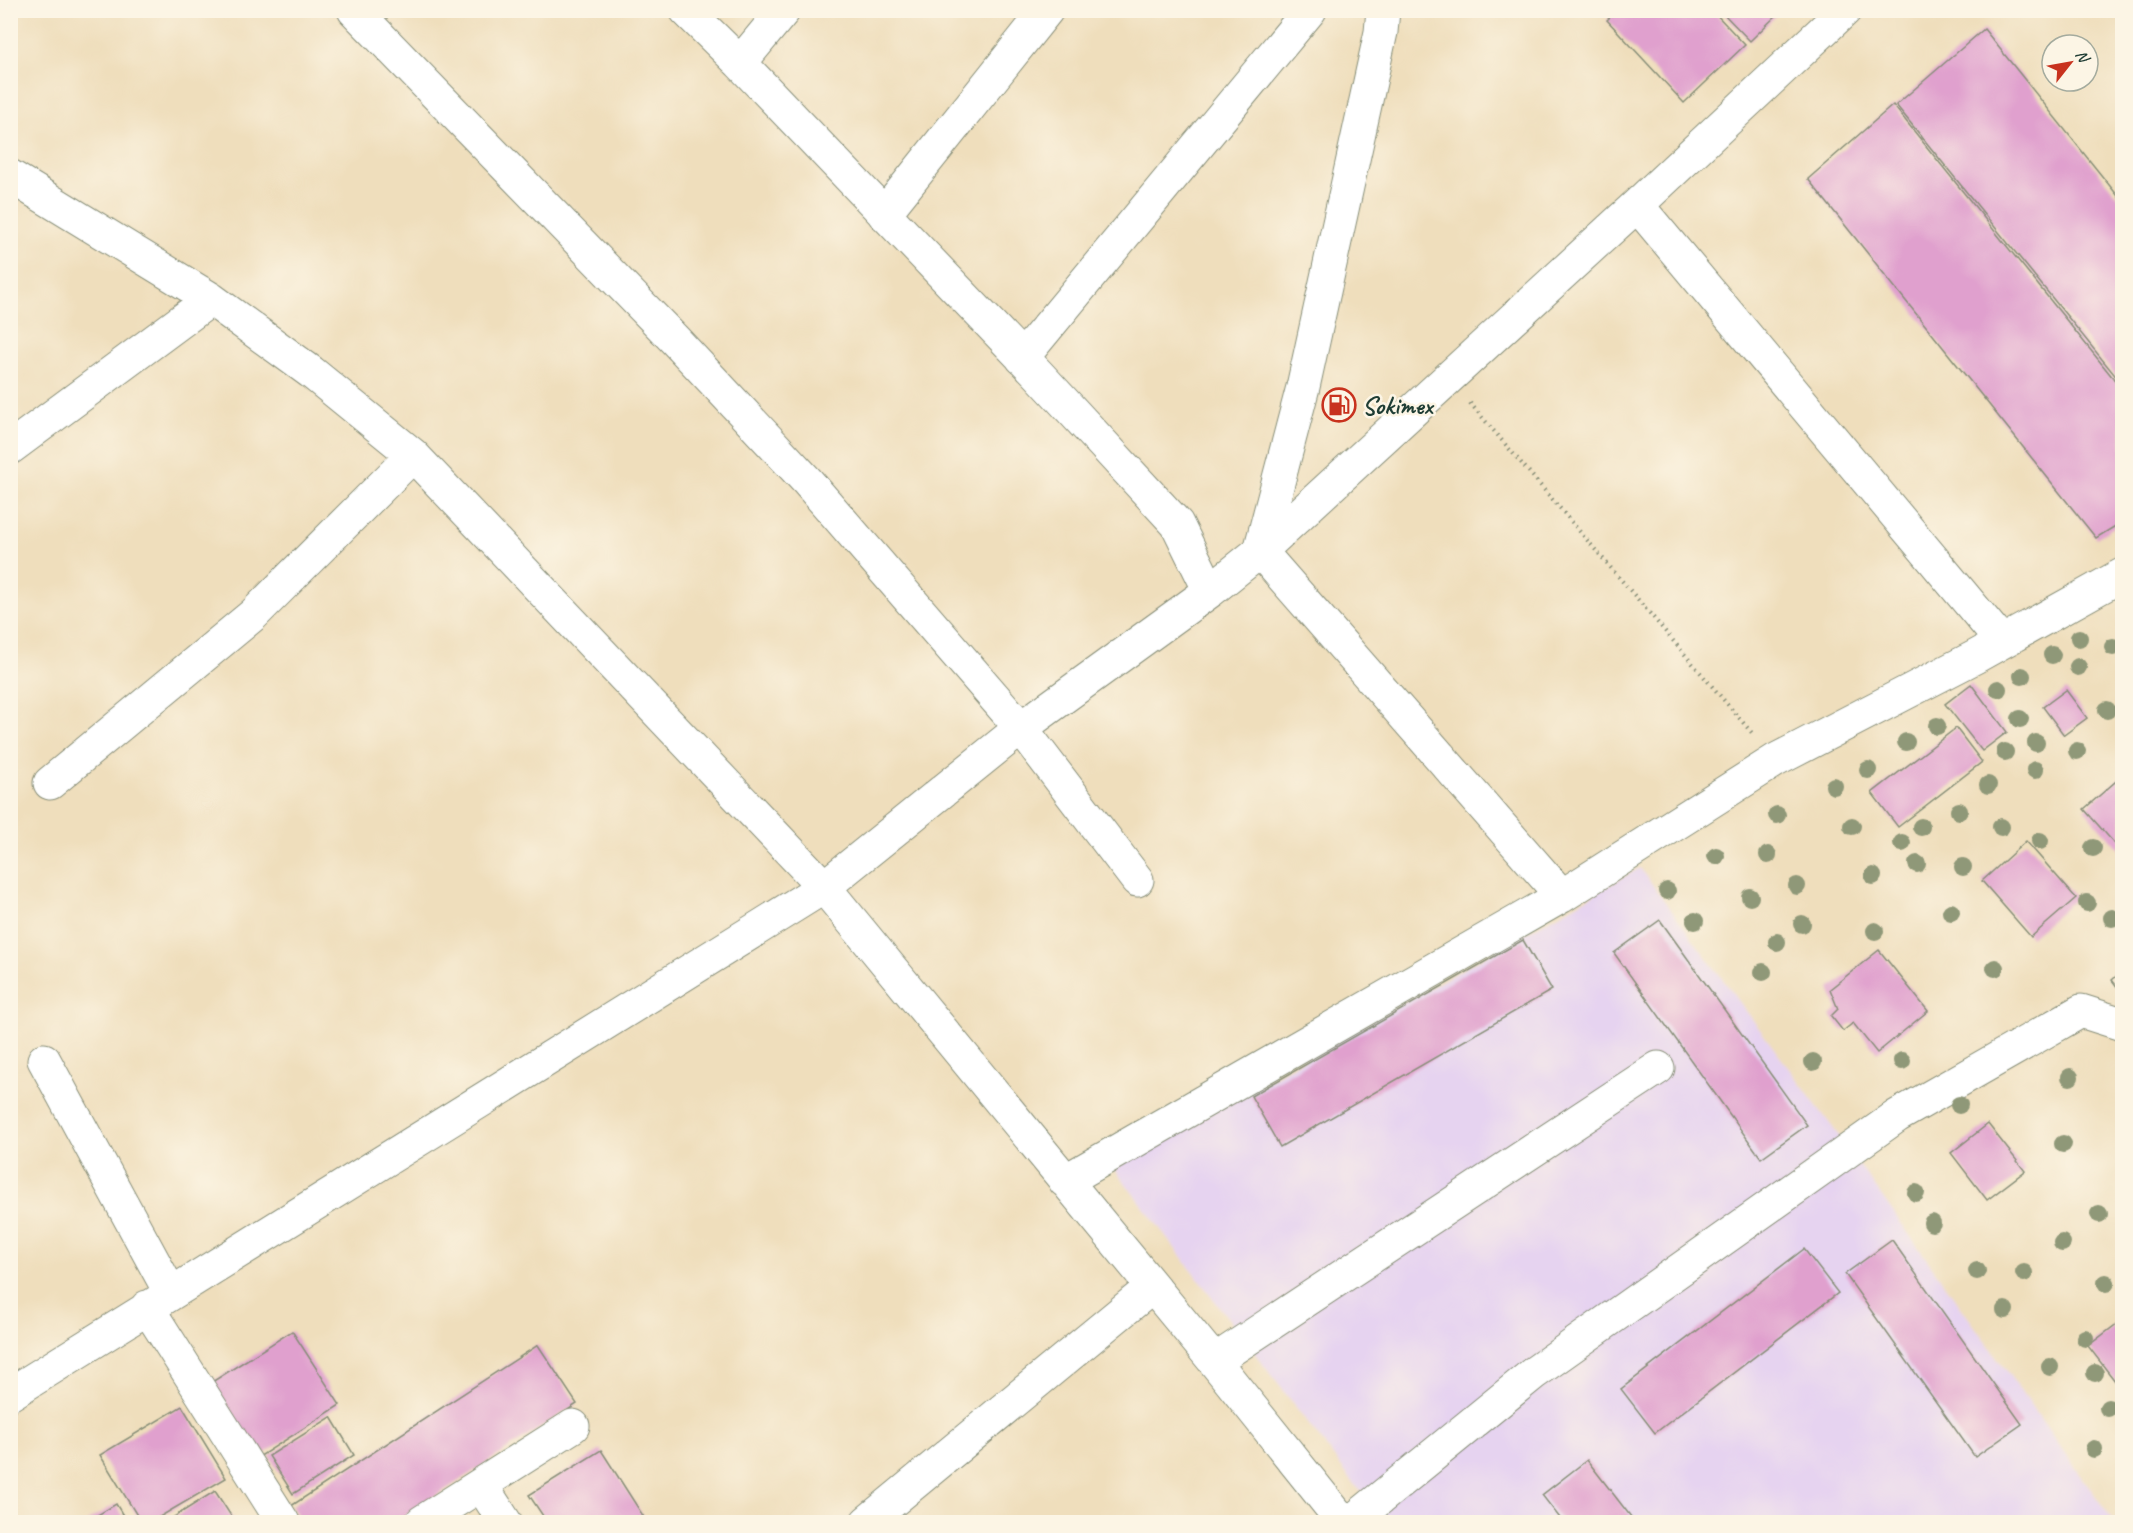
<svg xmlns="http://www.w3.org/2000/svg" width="2133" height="1533" viewBox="0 0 2133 1533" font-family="Caveat,sans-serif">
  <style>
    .built { fill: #e6d3f0 }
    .building { fill: #e0a0ce }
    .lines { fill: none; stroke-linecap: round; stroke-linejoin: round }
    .minor-casing { stroke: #878e78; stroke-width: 35 }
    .path { stroke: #878e78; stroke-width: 4; stroke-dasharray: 1.5 4.5; stroke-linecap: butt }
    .minor { stroke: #fff; stroke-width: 33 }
    .tree { fill: #8f9878 }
    .labels { text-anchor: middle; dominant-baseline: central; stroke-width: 5; stroke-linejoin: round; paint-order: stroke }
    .poi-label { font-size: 26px; font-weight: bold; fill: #1f3d34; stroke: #fcf5e5; text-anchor: start }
  </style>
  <rect width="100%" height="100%" fill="#fcf5e5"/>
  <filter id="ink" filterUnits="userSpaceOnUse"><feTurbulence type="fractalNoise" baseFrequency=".0167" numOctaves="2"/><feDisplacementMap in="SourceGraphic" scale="12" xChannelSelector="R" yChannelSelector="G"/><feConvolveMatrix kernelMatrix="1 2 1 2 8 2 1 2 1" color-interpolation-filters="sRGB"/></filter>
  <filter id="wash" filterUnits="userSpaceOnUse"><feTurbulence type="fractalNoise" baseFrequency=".008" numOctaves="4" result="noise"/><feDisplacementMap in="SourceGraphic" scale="24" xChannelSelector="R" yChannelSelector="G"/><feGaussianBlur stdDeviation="1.35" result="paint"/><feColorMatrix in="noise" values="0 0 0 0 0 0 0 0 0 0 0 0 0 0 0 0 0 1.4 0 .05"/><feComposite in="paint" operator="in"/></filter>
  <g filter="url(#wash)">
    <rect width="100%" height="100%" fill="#efdebc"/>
    <path class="built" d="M1640,868l196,264 278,390h-724l-35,-37 -241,-317z"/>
    <g id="blocks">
      <path class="building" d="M1618,10h94l33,35 -61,58 -77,-83z
        M1720,10h62l-32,31z
        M1984,29l138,172v183l-226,-279z
        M1893,105l229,284v133l-26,16 -288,-359z
        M1971,684l36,48 -25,19 -37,-47z
        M2066,690l21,28 -23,17 -21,-28z
        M1956,728l26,34 -84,65 -26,-34z
        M2122,776v76l-38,-43z
        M2026,841l50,57 -45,39 -49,-56z
        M1660,920l147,205 -46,33 -147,-205z
        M1523,940l29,50 -272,157 -29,-51z
        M1879,950l49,61 -51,42 -24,-30 -10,8 -12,-15 7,-7 -8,-20z
        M2122,971v22l-10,-13z
        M1988,1124l37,47 -38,29 -36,-47z
        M1892,1240l130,184 -47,33 -130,-183z
        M1804,1249l34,44 -183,140 -34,-44z
        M2122,1320v70l-34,-44z
        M292,1331l48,74 -81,52 -47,-75z
        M538,1345l39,59 -181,118h-94l-11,-16z
        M182,1406l44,72 -75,44h-10l-41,-67z
        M331,1417l23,38 -61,39 -24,-38z
        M601,1450l46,72h-100l-18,-27z
        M1587,1460l48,62h-72l-21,-27z
        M215,1491l20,31h-69z
        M116,1504l11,18h-41z"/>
    </g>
  </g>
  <g filter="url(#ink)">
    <use href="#blocks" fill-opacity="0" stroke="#878e78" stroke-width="1.5"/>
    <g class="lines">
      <g class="minor-casing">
        <path id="minor" d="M354,10l320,329 133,142 214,247 116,152
          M686,10l54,53 299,312 138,149 33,67
          M740,63l44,-53
          M10,176l201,123 100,73 102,83 411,432 390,474 129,161
          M1637,205l365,437
          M884,214l163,-204
          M1022,358l288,-348
          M10,448l201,-149
          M1260,551l43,-164 78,-355 2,-22
          M1260,551l302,345
          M50,783l203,-168 160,-160
          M44,1060l126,232
          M1065,1181l497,-285 214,-136 199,-103 147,-82
          M147,1307l136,215
          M1214,1361l444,-293
          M10,1394l814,-507 197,-159 189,-137 50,-40 377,-346 208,-195
          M481,1485l24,37
          M422,1522l151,-96
          M867,1522l285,-235
          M1351,1522l183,-149 363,-257 184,-105 41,13"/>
      </g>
      <path class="path" d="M1470,403l282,330"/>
      <use href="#minor" class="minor"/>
    </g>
    <g class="tree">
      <circle cx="2079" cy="638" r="9"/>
      <circle cx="2113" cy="647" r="9"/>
      <circle cx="2052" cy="655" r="9"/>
      <circle cx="2078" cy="667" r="9"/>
      <circle cx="2022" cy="676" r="9"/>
      <circle cx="1998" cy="689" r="9"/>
      <circle cx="2107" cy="710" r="9"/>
      <circle cx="2020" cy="719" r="9"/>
      <circle cx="1937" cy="726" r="9"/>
      <circle cx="1906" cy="742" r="9"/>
      <circle cx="2036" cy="743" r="9"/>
      <circle cx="2077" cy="751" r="9"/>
      <circle cx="2005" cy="752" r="9"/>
      <circle cx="1868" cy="770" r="9"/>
      <circle cx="2035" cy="770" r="9"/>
      <circle cx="1988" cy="785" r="9"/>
      <circle cx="1834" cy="786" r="9"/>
      <circle cx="1959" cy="811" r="9"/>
      <circle cx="1777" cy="815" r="9"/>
      <circle cx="1852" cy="826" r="9"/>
      <circle cx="1921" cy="827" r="9"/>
      <circle cx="2001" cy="827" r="9"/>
      <circle cx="2040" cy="841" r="9"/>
      <circle cx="1902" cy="843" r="9"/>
      <circle cx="2093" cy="848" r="9"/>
      <circle cx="1768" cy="855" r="9"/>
      <circle cx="1716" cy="856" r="9"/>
      <circle cx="1917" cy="864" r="9"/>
      <circle cx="1963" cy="867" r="9"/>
      <circle cx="1873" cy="876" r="9"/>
      <circle cx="1797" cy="886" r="9"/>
      <circle cx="1667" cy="891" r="9"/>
      <circle cx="1750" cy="897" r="9"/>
      <circle cx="2087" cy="903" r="9"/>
      <circle cx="1951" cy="912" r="9"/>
      <circle cx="2112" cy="918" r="9"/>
      <circle cx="1695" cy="921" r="9"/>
      <circle cx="1802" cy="924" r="9"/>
      <circle cx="1875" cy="931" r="9"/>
      <circle cx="1777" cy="942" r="9"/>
      <circle cx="1995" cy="968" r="9"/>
      <circle cx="1763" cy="972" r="9"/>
      <circle cx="1902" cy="1061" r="9"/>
      <circle cx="1813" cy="1062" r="9"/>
      <circle cx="2070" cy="1077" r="9"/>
      <circle cx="1959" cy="1105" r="9"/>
      <circle cx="2063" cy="1144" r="9"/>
      <circle cx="1916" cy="1193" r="9"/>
      <circle cx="2099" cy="1214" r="9"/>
      <circle cx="1932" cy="1223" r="9"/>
      <circle cx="2062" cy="1243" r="9"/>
      <circle cx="1977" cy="1271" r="9"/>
      <circle cx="2024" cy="1273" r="9"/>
      <circle cx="2106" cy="1283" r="9"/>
      <circle cx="2005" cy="1310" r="9"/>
      <circle cx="2085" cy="1338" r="9"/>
      <circle cx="2050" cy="1367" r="9"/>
      <circle cx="2095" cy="1373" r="9"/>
      <circle cx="2108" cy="1408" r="9"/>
      <circle cx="2094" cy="1449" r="9"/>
    </g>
  </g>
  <defs>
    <g id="fuel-ring" transform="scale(1.725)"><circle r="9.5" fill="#fcf5e5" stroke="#c8321e" stroke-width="1.5"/><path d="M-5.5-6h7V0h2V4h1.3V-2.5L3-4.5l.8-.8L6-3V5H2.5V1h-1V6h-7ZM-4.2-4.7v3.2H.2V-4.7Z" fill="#c8321e"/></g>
  </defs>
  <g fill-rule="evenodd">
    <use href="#fuel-ring" x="1339" y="405"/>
  </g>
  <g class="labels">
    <g class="poi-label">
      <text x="1362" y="405">Sokimex</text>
    </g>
  </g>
  <rect width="2133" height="1533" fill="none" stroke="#fcf5e5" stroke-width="36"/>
  <g transform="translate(2070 63) rotate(59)"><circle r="28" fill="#fcf5e5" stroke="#a4ab9e" stroke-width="1.5"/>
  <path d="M0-4.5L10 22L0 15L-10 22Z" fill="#c8321e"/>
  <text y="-9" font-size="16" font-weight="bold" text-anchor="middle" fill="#1f3d34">N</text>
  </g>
</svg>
